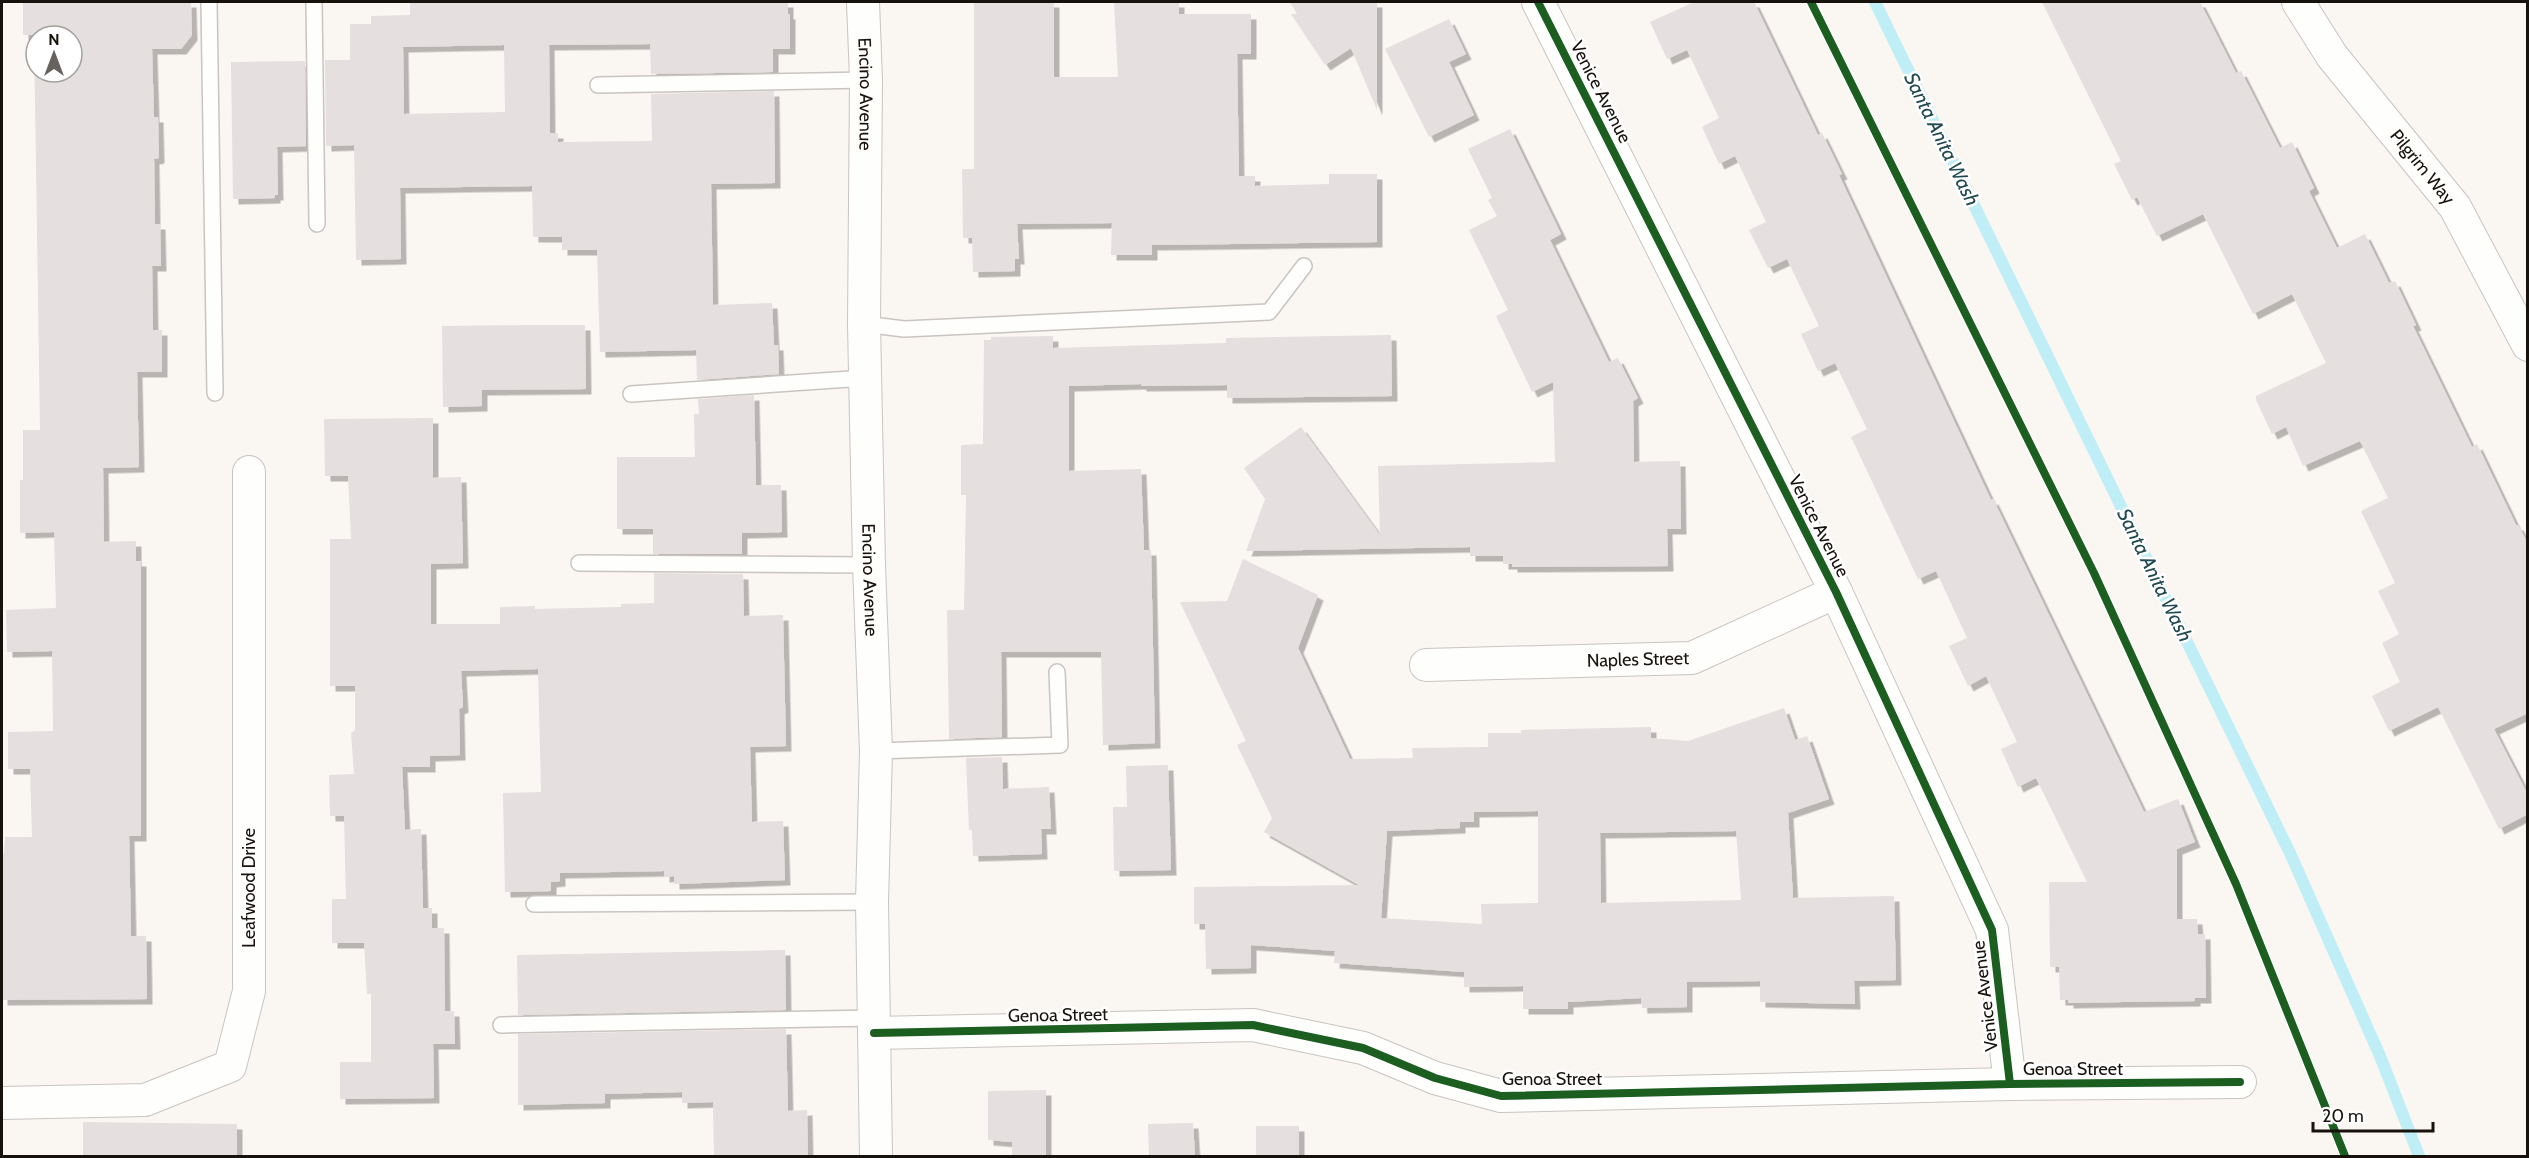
<svg xmlns="http://www.w3.org/2000/svg" width="2529" height="1158" viewBox="0 0 2529 1158" font-family="Cabin,sans-serif">
  <style>
    .lines { fill: none; stroke-linecap: round; stroke-linejoin: round }
    .stream { stroke: #c0eef7; stroke-width: 12 }
    .building { fill: #e5dfdf; fill-rule: evenodd; filter: url(#shadow) }
    .service-casing { stroke: #cac4c0; stroke-width: 18 }
    .minor-casing { stroke: #cac4c0; stroke-width: 34 }
    .service { stroke: #fefefd; stroke-width: 15 }
    .minor { stroke: #fefefd; stroke-width: 32 }
    .cycleway-casing { stroke: #fff; stroke-width: 11 }
    .cycleway { stroke: #1b5e20; stroke-width: 8 }
    .labels { text-anchor: middle; dominant-baseline: central; stroke-width: 5; stroke-linejoin: round; paint-order: stroke }
    .street-label { font-size: 18px; fill: #18120d; stroke: #fff }
    .water-label { font-size: 20px; font-style: italic; fill: #214952; stroke: #fff }
  </style>
  <defs>
    <filter id="shadow"><feDropShadow dx="5.5" dy="5.5" stdDeviation="0" flood-color="#0004"/></filter>
  </defs>
  <rect width="100%" height="100%" fill="#faf6f2"/>
  <g class="lines">
    <path class="stream" d="M1875,2l415,851 90,203 39,100"/>
  </g>
  <path class="building" d="M23,2h168l1,33 -11,14h-29l2,68h4l1,41 -5,1 1,65h5l1,42h-9l1,64h9v42h-25l2,95 -36,1 1,74 32,-1v20h5v275h-12l2,100h15l1,63 -145,1v-146h2l1,-17h27l-2,-68h-22v-37l45,-1 -1,-80 -45,1 -1,-42 50,-2 -2,-76 -34,1v-53h3v-50h17l-6,-395h-11zM36,36h36v36h-36z
    M410,2h378v12h2v35h-17v23l-122,2 -1,-30 -101,1 1,88h8v9l94,-1 -1,-47 123,-3 1,92 -64,1 2,121 59,-2 2,42h4l1,29 -82,6 -1,-30 -96,2 -3,-102h-35v-13h-29l-1,-51 -132,2 1,71 -45,1 -2,-115 -28,1 -1,-86h25v-36h21v-8l39,-1zM504,45l1,67 -101,2 -1,-67z
    M974,2h80v75h64l-4,-75h65v12h72v40h-14l2,122h16v10l74,-2v-10h48v68l-225,3v10h-41l1,-32 -95,1 2,35h-4v12l-42,1 -1,-34h-9l-1,-69h12z
    M1290,2h87v108l-26,-62 -26,17 -34,-51h6z
    M1694,2h60l64,133 4,-2 20,41 -3,1 152,325 2,-1 151,313 34,-13 17,43 -18,7v70h20l1,15h7l1,64h-11v3l-73,1 -54,1v-3h-8l-1,-33h-9l-1,-85h38l-51,-104 -18,9 -17,-38 16,-7 -31,-66 -18,10 -19,-40 18,-8 -31,-67 -18,8 -67,-142 16,-8 -32,-66 -17,8 -17,-37 18,-8 -32,-67 -19,9 -19,-38 17,-8 -31,-66 -16,8 -17,-37 17,-9 -32,-68 -20,9 -17,-37z
    M2042,2h158l36,71 5,-2 39,77 12,-6 22,46 -5,3 28,57 28,-14 24,49 6,-2 21,44 -3,1 59,121 5,-3 39,81h2l10,19v169l-34,16 34,66v19l-29,15 -61,-122 -49,24 -17,-35 28,-14 -18,-39 17,-9 -21,-43 17,-8 -34,-72 27,-13 -28,-57 -57,25 -17,-39 -14,7 -16,-34v-4l70,-33 -34,-69 -39,20 -50,-100 -46,22 -20,-39 -5,3 -18,-36 7,-3z
    M1449,19l17,35 -17,8 25,53 -45,22 -44,-88z
    M305,61l1,85 -29,1 1,48h-3v3l-42,1 -2,-137z
    M1510,129l51,105 -11,6 59,122 9,-4 20,40 -5,3 1,61 46,-1 1,68h-14l1,37 -156,1v-3h-9v-8h-33v-9l-224,4 19,-52 -21,-31 57,-41 79,108 -2,-69 177,-4 -2,-80 -21,10 -36,-76 12,-6 -39,-80 28,-14 -9,-16 4,-2 -24,-49z
    M534,325h51l1,64 -104,1v16l-39,1 -1,-81z
    M1391,335l1,61 -165,2v-13l-86,1v-2l-72,2v85l72,-2 3,81h7l4,193 -52,2 -2,-93h-100l1,85 -53,2 -2,-129h17l2,-115h-5v-50l22,-1 1,-104h7v-3l62,-1v12l173,-5v-5z
    M754,395l2,90h25l1,47 -40,1v21h-89v-25h-36v-72h78l-1,-43h5l-1,-15z
    M433,418v60l28,-1 2,86 -32,1v60h69v-17l35,-1v3l86,-2v-3l33,-1v-30l89,1 1,42 39,-1 3,131 -36,1 2,75 31,-1 2,59 -111,4v-8l-10,1v-6l-104,2v8l-9,1v9l-46,1 -2,-99 38,-1 -3,-123 -77,2 2,36 -4,2 1,46 -30,1v11h-28l3,63 16,-1 2,79h9v20h12l1,83h9l1,33h-22l1,54 -94,1v-37h31v-68h-4l-3,-51h-32v-44h14l-2,-83h-14l-1,-41 25,-1 -3,-41 4,-3v-44h-25v-147h21l-3,-63h-23l-1,-57z
    M1243,559l75,36 -20,53 52,111 63,-1 -1,-10 76,-1v-14h33v-3l130,-3v11l37,3 96,-33 11,32 12,-4 22,63 -41,14 5,85 101,-2 2,84 -42,1 1,23 -95,-2v-21l-73,1v25l-45,1 -1,-10 -73,4v7h-45v-23l-59,1v-15l-130,-9 1,-12 -84,-6v23l-45,1 -1,-45h-11v-37l165,-2 -95,-53 8,-14 -35,-73 9,-4 -66,-139 47,-1zM1538,811v92l-57,1 1,20 -101,-6 6,-87 73,-3v-6h14v-10zM1736,831l5,69 -140,3 -1,-70z
    M1002,757l1,32 46,-2 2,42h-10l1,25 -69,2 -1,-26h-3l-3,-72z
    M1168,765l3,105 -57,1 -1,-64h14l-1,-41z
    M785,950l1,60 -268,5 -1,-60z
    M786,1029l2,82 19,-1 1,46h-94l-1,-54 -31,1v-11l-77,2v9l-87,2v-71z
    M1046,1090v66h-34v-14l-24,-2v-49z
    M83,1122l154,2v32h-154z
    M1193,1123l2,33h-46l-1,-32z
    M1256,1126h43v30h-43z"/>
  <g class="lines">
    <g class="service-casing">
      <path id="service" d="M209,2l6,391
        M314,2l3,222
        M598,85l268,-5
        M864,324l40,5 365,-17 35,-46
        M631,394l234,-16
        M579,563l290,2
        M876,751l184,-6 -3,-73
        M534,904l338,-2
        M501,1025l373,-7"/>
    </g>
    <g class="minor-casing">
      <g id="minor">
        <path id="s1" d="M863,2l3,78 -2,244 5,241 7,186 -4,151 4,254"/>
        <path d="M1538,2l298,590 156,338 18,154"/>
        <path id="s2" d="M2298,2l34,54 123,151 73,138"/>
        <path id="s3" d="M1426,665l266,-7 144,-66"/>
        <path d="M874,1033l379,-8 110,23 72,30 66,18 509,-12 230,-2"/>
        <path d="M2,1103l143,-3 85,-34 19,-75v-519"/>
      </g>
    </g>
    <use href="#service" class="service"/>
    <use href="#minor" class="minor"/>
    <g class="cycleway-casing">
      <path id="cycleway" d="M1538,2l298,590 156,338 18,154
        M1811,2l283,571 142,311 109,272
        M874,1033l379,-8 110,23 72,30 66,18 509,-12 230,-2"/>
    </g>
    <use href="#cycleway" class="cycleway"/>
  </g>
  <g class="labels">
    <g class="street-label">
      <text transform="translate(1601 92) rotate(63)">Venice Avenue</text>
      <text stroke="none"><textPath href="#s1" startOffset="92">Encino Avenue</textPath></text>
      <text stroke="none"><textPath href="#s2" startOffset="207">Pilgrim Way</textPath></text>
      <text transform="translate(1819 526) rotate(63)">Venice Avenue</text>
      <text stroke="none"><textPath href="#s1" startOffset="578">Encino Avenue</textPath></text>
      <text stroke="none"><textPath href="#s3" startOffset="212">Naples Street</textPath></text>
      <text transform="translate(249 888) rotate(-90)">Leafwood Drive</text>
      <text transform="translate(1985 996) rotate(-97)">Venice Avenue</text>
      <text transform="translate(1058 1015) rotate(-1)">Genoa Street</text>
      <text x="2073" y="1069">Genoa Street</text>
      <text x="1552" y="1079">Genoa Street</text>
    </g>
    <g class="water-label">
      <text transform="translate(1942 139) rotate(64)">Santa Anita Wash</text>
      <text transform="translate(2155 575) rotate(64)">Santa Anita Wash</text>
    </g>
  </g>
  <rect width="2529" height="1158" fill="none" stroke="#18120d" stroke-width="6"/>
  <g transform="translate(54 54)"><circle r="28" fill="#ffffff" stroke="#a3a09e" stroke-width="1.5"/>
  <path d="M0-4.5L10 22L0 15L-10 22Z" fill="#67625d"/>
  <text y="-9" font-size="16" font-weight="bold" text-anchor="middle" fill="#18120d">N</text>
  </g>
  <path d="M2313 1122v9h120v-9" fill="none" stroke="#18120d" stroke-width="3"/>
  <text x="2322" y="1122" font-size="18" fill="#18120d" stroke="#ffffff" stroke-width="4.5" paint-order="stroke">20 m</text>
</svg>
